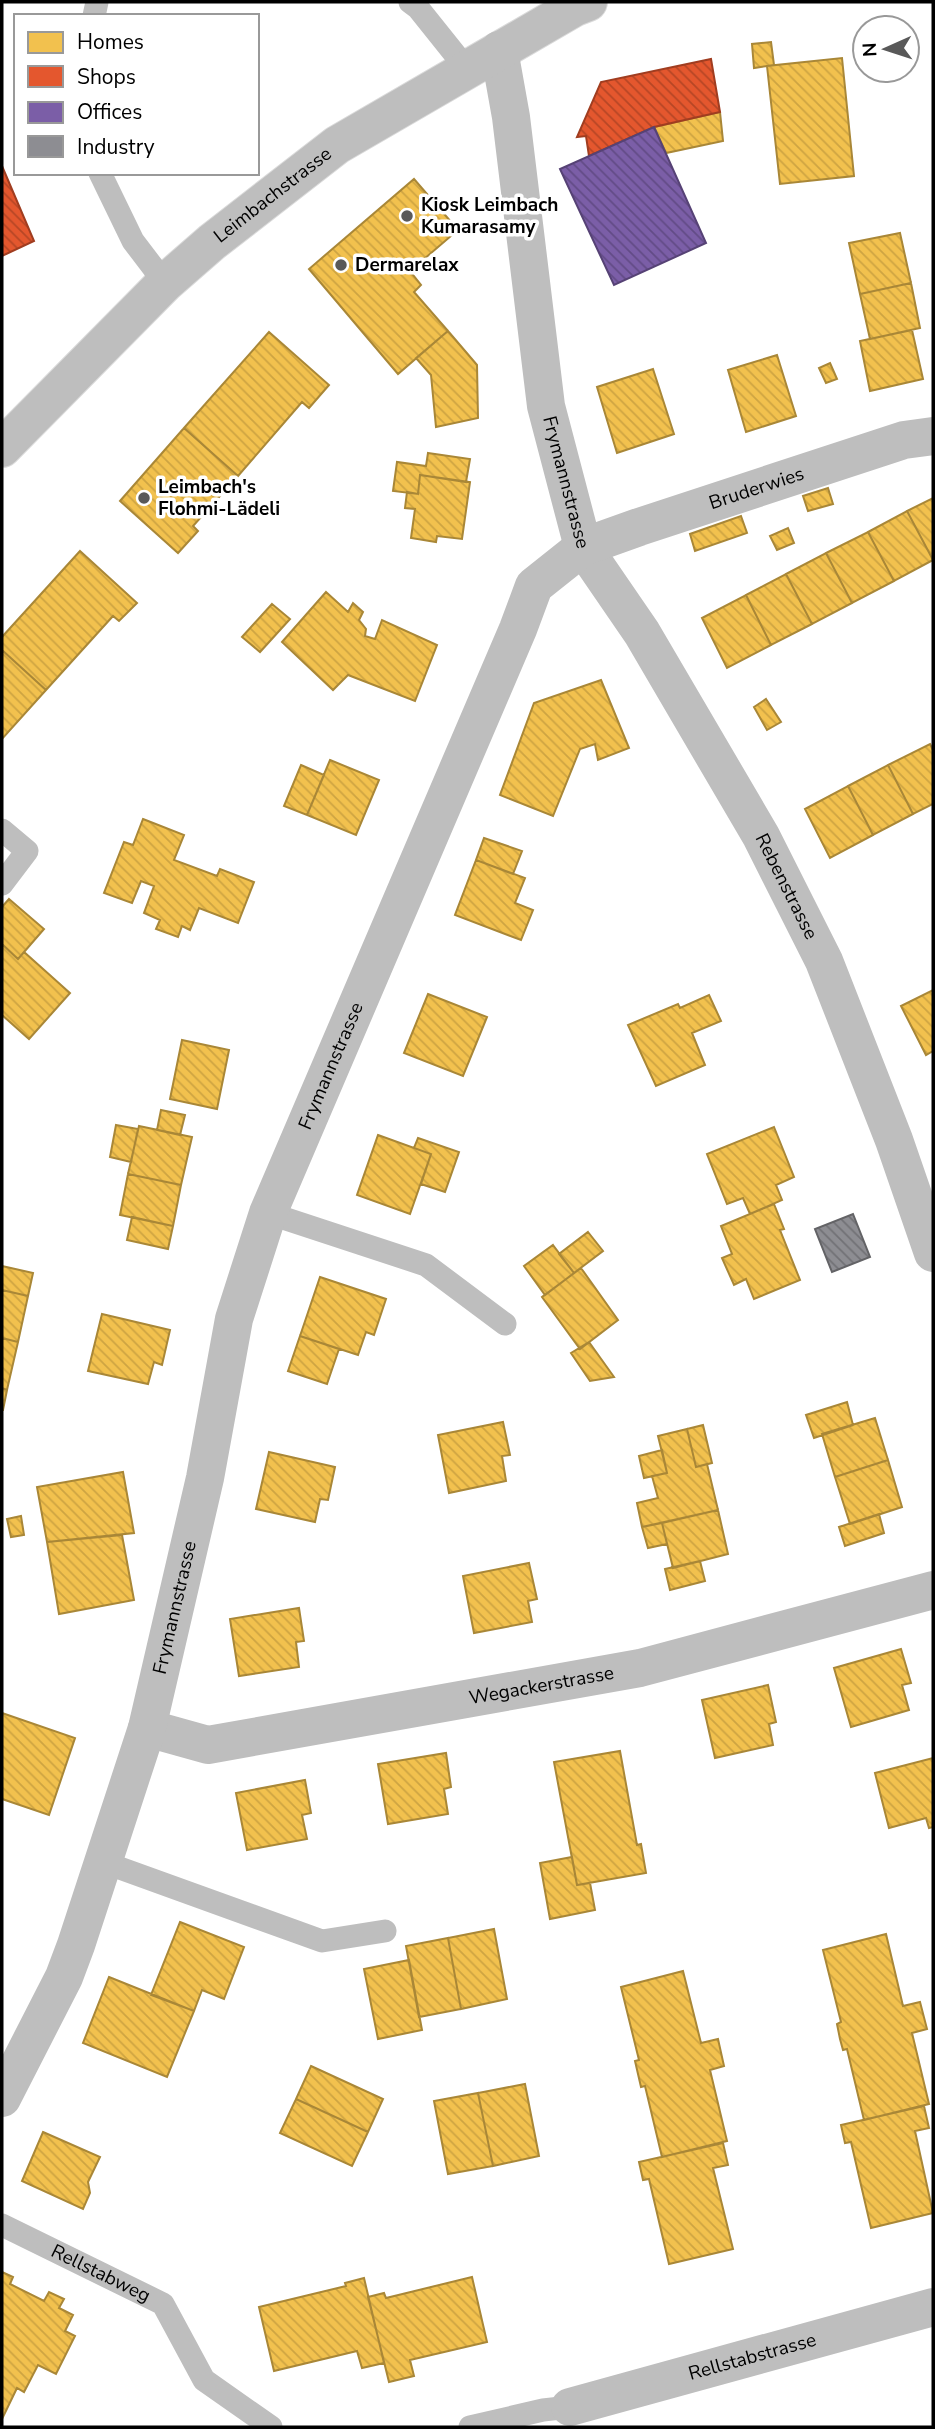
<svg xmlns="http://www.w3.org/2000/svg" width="935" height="2429" viewBox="0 0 935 2429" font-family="'Nunito Sans',sans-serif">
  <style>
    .homes { fill: url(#homes-back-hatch); stroke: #a98737; stroke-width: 2 }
    .shops { fill: url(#shops-back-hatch); stroke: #a03d20; stroke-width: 2 }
    .offices { fill: url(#offices-back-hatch); stroke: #564275; stroke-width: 2 }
    .industry { fill: url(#industry-back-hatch); stroke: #636366; stroke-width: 2 }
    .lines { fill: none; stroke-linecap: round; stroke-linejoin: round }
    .primary-casing { stroke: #dbdbdb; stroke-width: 40 }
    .service { stroke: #bebebe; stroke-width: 23 }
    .minor { stroke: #bebebe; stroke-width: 38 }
    .primary { stroke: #bebebe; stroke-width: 38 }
    .poi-dot { fill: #595959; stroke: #fff; stroke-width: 2.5 }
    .labels { text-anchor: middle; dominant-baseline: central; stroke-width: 7; stroke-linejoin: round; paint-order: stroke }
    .street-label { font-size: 19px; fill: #000; stroke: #fff }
    .poi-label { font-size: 19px; font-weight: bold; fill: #000; stroke: #fff; text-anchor: start }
  </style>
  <defs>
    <pattern id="homes-back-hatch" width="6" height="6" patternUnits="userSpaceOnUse" patternTransform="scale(1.75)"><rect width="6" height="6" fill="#f2c14e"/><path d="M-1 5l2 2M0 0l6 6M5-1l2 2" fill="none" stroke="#cea442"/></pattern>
    <pattern id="shops-back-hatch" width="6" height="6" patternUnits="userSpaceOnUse" patternTransform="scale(1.75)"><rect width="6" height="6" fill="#e4572e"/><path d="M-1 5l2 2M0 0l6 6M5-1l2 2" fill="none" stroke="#b64625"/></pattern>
    <pattern id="offices-back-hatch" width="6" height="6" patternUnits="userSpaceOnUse" patternTransform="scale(1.75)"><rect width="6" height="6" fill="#7b5ea7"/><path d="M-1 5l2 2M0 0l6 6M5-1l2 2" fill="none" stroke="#624b86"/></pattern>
    <pattern id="industry-back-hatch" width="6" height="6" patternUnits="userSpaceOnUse" patternTransform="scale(1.75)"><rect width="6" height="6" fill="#8d8d92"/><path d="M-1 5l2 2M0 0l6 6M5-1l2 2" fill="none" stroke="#717175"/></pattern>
  </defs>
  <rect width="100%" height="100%" fill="#fff"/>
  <path class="homes" d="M771,42l3,23 -20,3 -2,-24z
    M842,58l12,118 -74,8 -13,-118z
    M720,112l3,29 -57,12 -12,-26z
    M414,179l44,51 -48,41 11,14 -7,7 34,39 -50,43 -89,-105z
    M900,233l11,50 -51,11 -11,-51z
    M911,283l9,45 -50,11 -10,-45z
    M912,330l11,49 -53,12 -10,-50z
    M448,331l29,34 1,53 -42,9 -5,-52 -15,-17z
    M269,332l60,53 -20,23 -7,-6 -64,74 -54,-48z
    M777,355l19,61 -50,16 -18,-62z
    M830,363l7,16 -11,4 -7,-15z
    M653,369l21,65 -57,19 -20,-66z
    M184,428l54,48 -45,50 5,5 -20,22 -58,-52z
    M428,453l42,6 -4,23 -46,-7 -2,19 -25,-3 4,-29 29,4z
    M420,475l50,7 -8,57 -25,-3 -1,6 -25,-4 4,-29 -10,-1 2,-16 11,2z
    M828,488l5,16 -25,7 -5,-15z
    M933,498v62l-26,-49z
    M907,511l26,49 -39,21 -26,-49z
    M741,516l6,17 -52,18 -5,-17z
    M788,528l6,15 -17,7 -7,-14z
    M868,532l26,49 -42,22 -26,-50z
    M80,551l57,52 -18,18 -6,-5 -67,74 -44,-40v-13z
    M826,553l26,50 -40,21 -26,-50z
    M786,574l26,50 -41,21 -25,-50z
    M326,592l22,20 5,-9 10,9 -4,8 7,9 -1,7 10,3 7,-19 55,25 -22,56 -67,-26 -15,15 -51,-48z
    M746,595l25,50 -44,23 -25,-50z
    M272,604l18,15 -30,33 -18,-15z
    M2,650l44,40 -44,49z
    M601,680l28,68 -31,12 -3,-16 -15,5 -27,67 -53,-21 34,-92z
    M766,699l15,23 -14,8 -13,-23z
    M930,744l3,6v54l-20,10 -25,-49z
    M330,760l49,20 -23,55 -49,-20z
    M301,765l23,10 -17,40 -23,-9z
    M888,765l25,49 -40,21 -25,-49z
    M848,786l25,49 -43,23 -25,-49z
    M143,819l41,16 -10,25 43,16 3,-7 34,13 -16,41 -39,-15 -9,22 -8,-4 -4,11 -22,-8 4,-9 -16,-7 10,-27 -13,-5 -9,22 -28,-10 20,-51 9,3z
    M484,838l38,13 -9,23 -37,-14z
    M476,860l49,18 -10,25 18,7 -12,30 -66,-25z
    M9,899l35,30 -26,30 -16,-15v-37z
    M2,944l16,15 6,-7 46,41 -41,46 -27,-24z
    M933,990v61l-7,4 -25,-49z
    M428,994l59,23 -24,59 -59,-23z
    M709,995l12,26 -29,12 13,32 -49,21 -28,-61 50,-21 2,4z
    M182,1040l47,10 -12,59 -47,-10z
    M161,1110l24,5 -5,20 -23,-5z
    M116,1125l22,4 -7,33 -21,-5z
    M139,1126l53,11 -11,48 -53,-11z
    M774,1127l20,50 -18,8 6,15 -32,14 -7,-16 -16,6 -20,-50z
    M378,1135l53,19 -21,60 -53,-19z
    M418,1138l41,14 -14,40 -24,-8 10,-30 -17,-6z
    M128,1174l53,11 -8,41 -53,-11z
    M774,1204l10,25 -4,1 20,50 -46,19 -8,-20 -12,6 -12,-27 10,-4 -11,-28z
    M132,1217l41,9 -5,23 -41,-9z
    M588,1232l15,19 -29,22 -15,-19z
    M553,1245l21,28 -29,22 -21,-29z
    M2,1266l31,7 -5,23 -26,-6z
    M581,1268l37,52 -38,29 -38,-52z
    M320,1277l66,22 -12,36 -8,-3 -8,23 -58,-19z
    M2,1290l26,6 -10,46 -16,-4z
    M102,1314l68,16 -8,35 -8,-3 -6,22 -60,-13z
    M300,1336l39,13 -12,35 -39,-13z
    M2,1338l16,4 -11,48 -5,-2z
    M589,1342l25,35 -24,4 -19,-28z
    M2,1388l5,2 -4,20h-1z
    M847,1402l6,23 -39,13 -8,-23z
    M875,1418l13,42 -53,17 -13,-43z
    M503,1422l7,33 -8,1 4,25 -57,12 -11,-58z
    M703,1425l9,38 -16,4 -9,-38z
    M687,1429l9,38 11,-3 11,46 -76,17 -5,-24 21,-5 -6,-22 15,-3 -9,-37z
    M662,1450l5,23 -23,5 -5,-22z
    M269,1452l66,15 -7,33 -8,-1 -5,23 -59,-13z
    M888,1460l14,47 -52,17 -15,-47z
    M123,1472l11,61 -87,9 -10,-55z
    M718,1510l10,44 -55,14 -11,-45z
    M879,1514l5,19 -39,13 -6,-19z
    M21,1516l3,19 -13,2 -4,-18z
    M662,1523l5,21 -19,4 -6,-21z
    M122,1535l12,65 -75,14 -12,-72z
    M700,1561l5,20 -35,9 -5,-21z
    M529,1563l8,36 -9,2 4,21 -58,11 -11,-57z
    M299,1608l5,33 -8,1 3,25 -60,9 -9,-57z
    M901,1649l10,34 -9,2 7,25 -58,17 -17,-59z
    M768,1685l8,37 -7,2 4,21 -58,13 -13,-58z
    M2,1713l73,25 -26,77 -47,-16z
    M620,1751l17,94 4,-1 5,29 -69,12 -23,-123z
    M446,1753l5,34 -7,2 4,25 -60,10 -10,-60z
    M933,1758v69l-4,1 -3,-10 -37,10 -14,-55z
    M305,1780l6,33 -9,2 5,24 -60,11 -11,-57z
    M572,1857l5,28 13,-2 5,27 -45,9 -10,-56z
    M180,1922l64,25 -20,52 -22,-9 -8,21 -43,-16z
    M494,1929l13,70 -46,10 -13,-71z
    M886,1934l17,72 17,-4 7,27 -15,4 17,71 -65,16 -17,-71 -4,1 -3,-11 -3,-15 4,-2 -18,-72z
    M448,1938l13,71 -42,8 -13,-71z
    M409,1960l13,70 -44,9 -14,-70z
    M683,1971l18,72 17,-4 6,27 -14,4 17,71 -65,16 -17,-71 -4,1 -6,-26 4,-1 -18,-73z
    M109,1977l85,34 -27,66 -84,-34z
    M311,2066l72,33 -15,33 -72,-33z
    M525,2084l14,72 -46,10 -15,-73z
    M478,2093l15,73 -45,8 -14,-73z
    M296,2099l72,33 -16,34 -72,-33z
    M924,2106l5,22 -14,3 18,82 -62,15 -20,-86 -6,1 -4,-18z
    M43,2132l57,25 -12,25 2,11 -7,16 -61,-28z
    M723,2143l5,22 -15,3 20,81 -64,15 -20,-85 -6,1 -4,-18z
    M2,2272l11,5 -3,7 34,17 5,-9 15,7 -5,9 14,7 -8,16 10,5 -19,38 -18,-9 -14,27 -7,-4 -15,31z
    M472,2277l15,65 -77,18 4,16 -25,6 -21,-85 16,-4 2,5z
    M364,2278l20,85 -22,5 -5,-17 -83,20 -15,-64 87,-21 -1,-3z"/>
  <path class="shops" d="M711,59l9,53 -66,15 -65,29 -3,-20 -9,1 24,-55z
    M2,166l32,75 -32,15z"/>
  <path class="offices" d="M654,127l52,116 -92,42 -54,-116z"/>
  <path class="industry" d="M853,1214l17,43 -38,15 -17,-43z"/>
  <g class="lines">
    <g class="primary-casing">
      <g id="primary">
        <path id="s6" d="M2,448l163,-165 47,-41 125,-97 238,-138 13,-5"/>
      </g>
    </g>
    <g class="service">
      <path d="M410,2l8,6 48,60"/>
      <path d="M94,16l3,-14"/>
      <path d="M100,173l33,68 32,42"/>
      <path d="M2,830l25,21 -25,33"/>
      <path d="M268,1213l158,52 79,59"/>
      <path d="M103,1862l219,79 63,-10"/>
      <path id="s1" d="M2,2225l161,79 41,76 67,47"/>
      <path d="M470,2427l73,-17 27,-3"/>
    </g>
    <g class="minor">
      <path id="s2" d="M499,50l12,67 35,289 37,141 59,86 119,203 63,125 70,179 39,113"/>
      <path id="s3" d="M147,1728l61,17 432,-77 293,-78"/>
      <path id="s4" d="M2,2098l62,-121 12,-32 71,-217 58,-250 29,-159 34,-106 250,-584 16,-43 49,-39 56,-20 265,-87 29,-4"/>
      <path id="s5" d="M570,2407l363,-100"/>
    </g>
    <use href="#primary" class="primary"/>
  </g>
  <g class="poi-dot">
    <circle cx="407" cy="216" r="7"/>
    <circle cx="341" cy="265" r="7"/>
    <circle cx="144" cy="498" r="7"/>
  </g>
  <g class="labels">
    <g class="street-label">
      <text stroke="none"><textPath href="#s6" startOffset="371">Leimbachstrasse</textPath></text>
      <text stroke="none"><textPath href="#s2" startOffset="438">Frymannstrasse</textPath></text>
      <text stroke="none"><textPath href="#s4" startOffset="1855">Bruderwies</textPath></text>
      <text stroke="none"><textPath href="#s2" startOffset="901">Rebenstrasse</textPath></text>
      <text stroke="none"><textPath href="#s4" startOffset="1088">Frymannstrasse</textPath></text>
      <text stroke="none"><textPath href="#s4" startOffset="522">Frymannstrasse</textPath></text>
      <text stroke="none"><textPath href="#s3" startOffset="402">Wegackerstrasse</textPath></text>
      <text stroke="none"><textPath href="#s1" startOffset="110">Rellstabweg</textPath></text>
      <text stroke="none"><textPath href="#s5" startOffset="189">Rellstabstrasse</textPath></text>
    </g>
    <g class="poi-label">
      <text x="421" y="205">Kiosk Leimbach<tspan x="421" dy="22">Kumarasamy</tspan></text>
      <text x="355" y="265">Dermarelax</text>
      <text x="158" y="487">Leimbach's<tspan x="158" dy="22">Flohmi-Lädeli</tspan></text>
    </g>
  </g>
  <rect width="935" height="2429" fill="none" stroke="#000000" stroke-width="7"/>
  <rect x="14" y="14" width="245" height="161" fill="#ffffff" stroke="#999999" stroke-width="2"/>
  <rect x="28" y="32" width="35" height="21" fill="#f2c14e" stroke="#999999" stroke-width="2"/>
  <text x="77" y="49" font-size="21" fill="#000000">Homes</text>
  <rect x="28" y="66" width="35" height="21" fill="#e4572e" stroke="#999999" stroke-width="2"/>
  <text x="77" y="84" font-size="21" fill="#000000">Shops</text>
  <rect x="28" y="102" width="35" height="21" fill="#7b5ea7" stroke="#999999" stroke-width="2"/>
  <text x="77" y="119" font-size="21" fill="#000000">Offices</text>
  <rect x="28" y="136" width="35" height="21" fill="#8d8d92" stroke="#999999" stroke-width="2"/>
  <text x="77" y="154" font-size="21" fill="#000000">Industry</text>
  <g transform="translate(886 49) rotate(267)"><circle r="33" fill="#ffffff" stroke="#999999" stroke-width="2"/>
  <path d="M0-5L12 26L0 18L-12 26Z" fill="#595959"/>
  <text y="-10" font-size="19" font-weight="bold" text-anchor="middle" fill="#000000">N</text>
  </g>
</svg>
